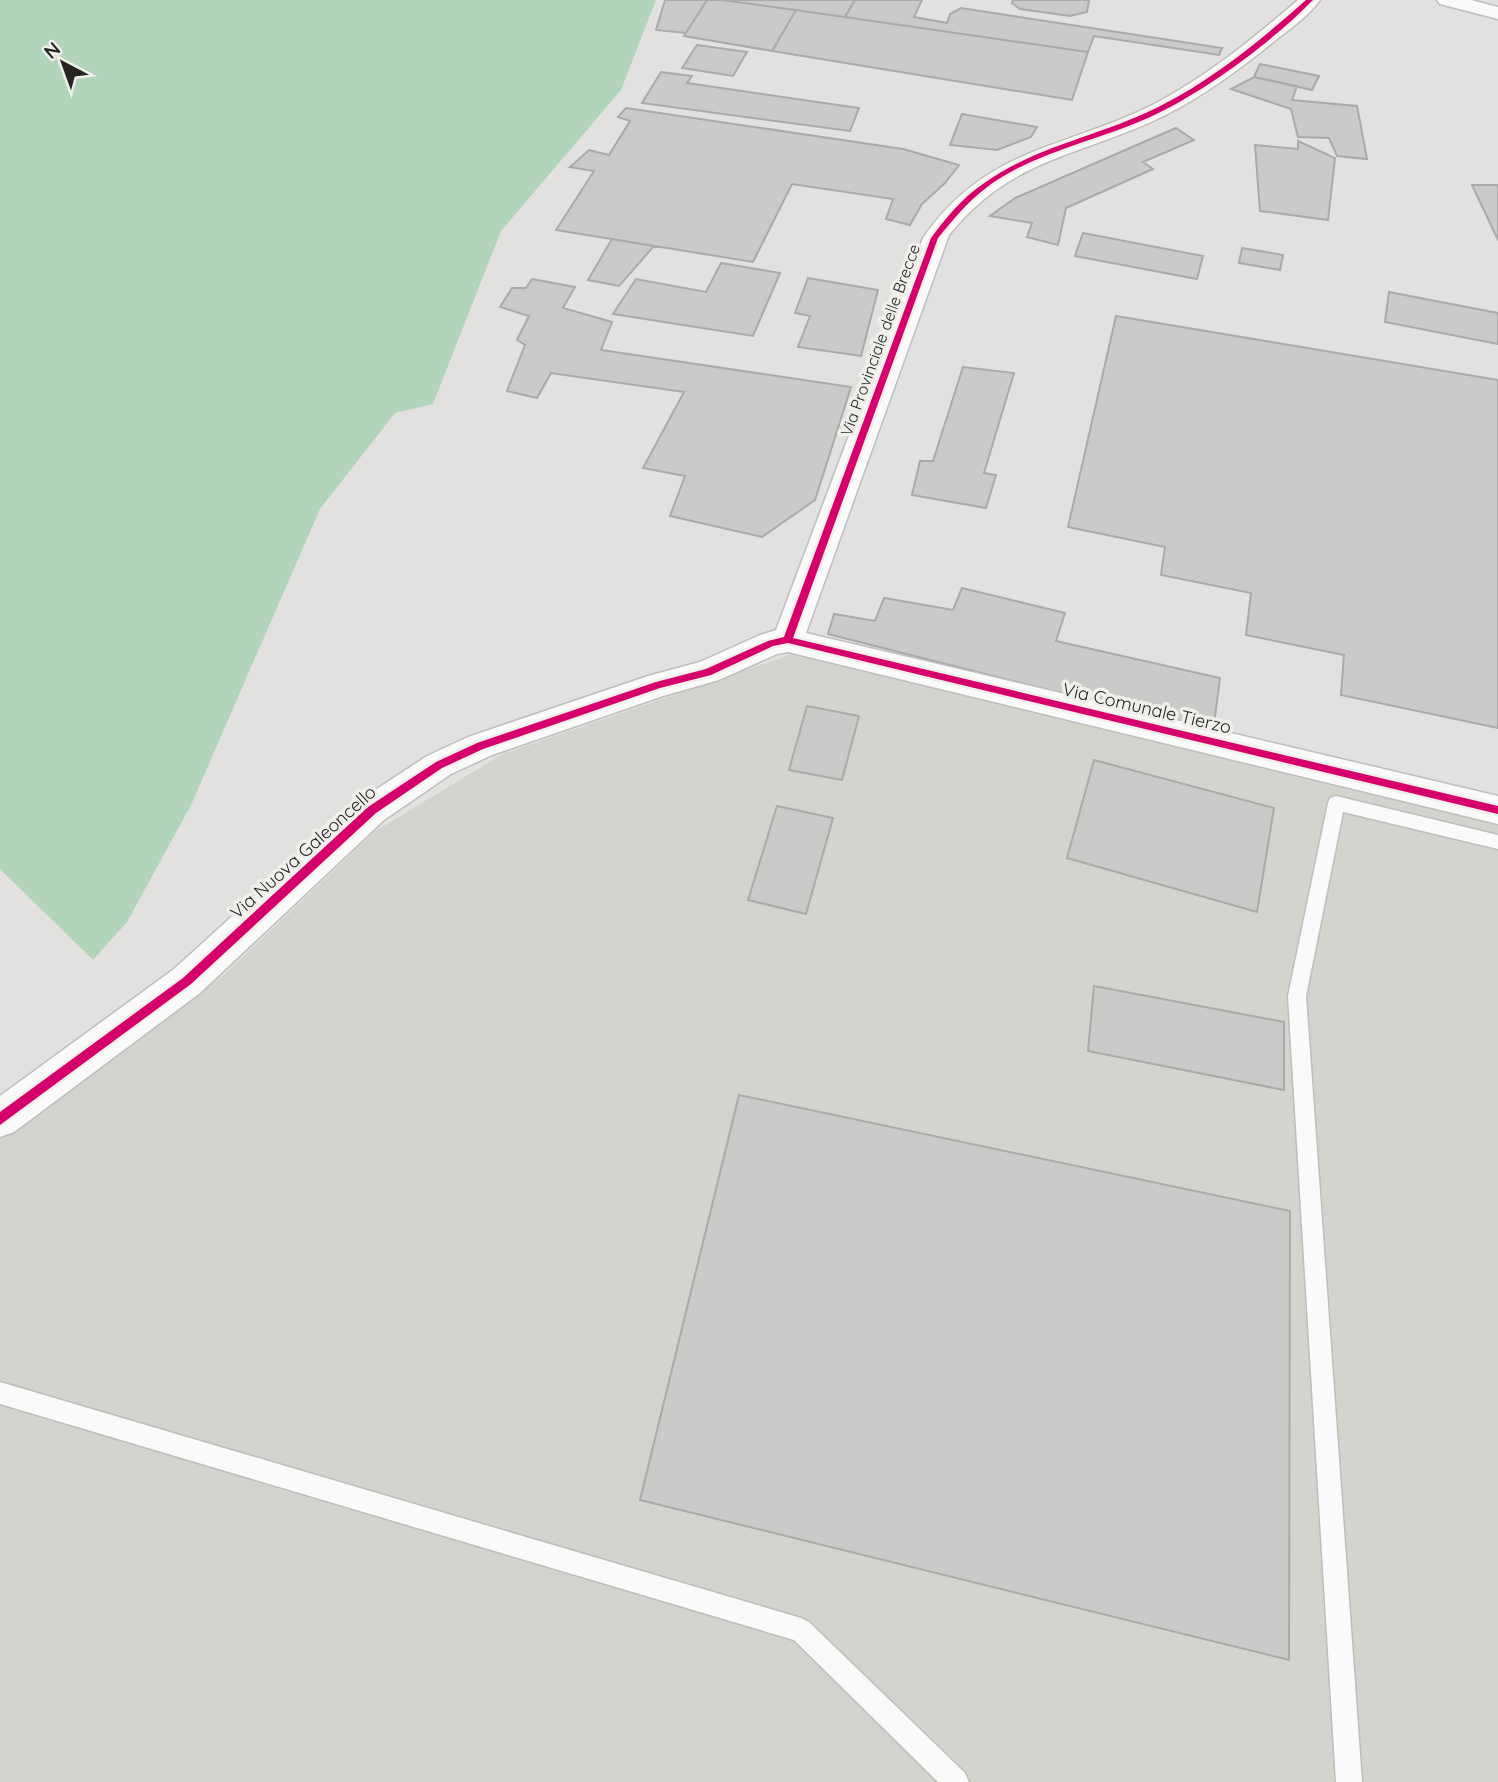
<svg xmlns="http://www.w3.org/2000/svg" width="1498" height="1782" viewBox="0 0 1498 1782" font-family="Quicksand,sans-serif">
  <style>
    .built { fill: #d5d3cd }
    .green { fill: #b2d4ba }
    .building { fill: #cbcac9; stroke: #abaaaa; stroke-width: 2 }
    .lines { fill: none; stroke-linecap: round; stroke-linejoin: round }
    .service-casing { stroke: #bfbebd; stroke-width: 3 }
    .minor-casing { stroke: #bfbebd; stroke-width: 3 }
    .service { fill: #fbfafa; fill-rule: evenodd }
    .minor { fill: #fbfafa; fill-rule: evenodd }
    .cycleway-casing { stroke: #f0efec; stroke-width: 5 }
    .cycleway { fill: #d6006c; fill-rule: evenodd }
    .labels { text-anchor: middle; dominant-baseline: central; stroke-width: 7; stroke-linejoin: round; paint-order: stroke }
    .far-street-label { font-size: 16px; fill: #242423; stroke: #f0efec }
    .street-label { font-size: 18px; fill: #242423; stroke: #f0efec }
  </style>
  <rect width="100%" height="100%" fill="#e2e1e0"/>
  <path class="built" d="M801,651l697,174v957h-1498v-650l224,-157 150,-143 129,-78z"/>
  <path class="green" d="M0,0h656l-35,90 -120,141 -68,173 -38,9 -75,96 -129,296 -64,117 -34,38 -93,-91z"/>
  <path class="building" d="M665,0h42l-21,33 -30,-3z
    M707,0h15l74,10 -24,41 -88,-15z
    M722,0h133l-10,17z
    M855,0h67l-8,17 33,6 3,-9 11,-6 261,40 -3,7 -125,-19 -6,16 -243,-35z
    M1013,0h76l-2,12 -17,4 -50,-7 -8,-6z
    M796,10l49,7 243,35 -16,48 -300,-49z
    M697,45l50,7 -14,24 -51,-8z
    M1260,64l59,12 -7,14 -58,-13z
    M661,72l31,4 -5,7 172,25 -9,23 -208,-28z
    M1254,77l43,9 -5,14 65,6 10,53 -30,-3 -8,-18 -31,-1 -7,-28 -60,-20z
    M626,108l277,41 56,16 -14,18 -23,21 -12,21 -24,-6 7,-20 -101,-15 -39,78 -197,-32 38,-59 -24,-4 19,-17 20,5 21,-34 -12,-4z
    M962,114l75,13 -6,10 -34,13 -47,-5z
    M1176,128l18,12 -51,22 10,7 -87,39 -8,37 -31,-8 5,-14 -42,-7 25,-18z
    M1298,141l37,17 -7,62 -68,-9 -5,-66 43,4z
    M1472,185h26v55z
    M1083,233l120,23 -6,23 -122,-23z
    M612,239l42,7 -35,40 -31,-6z
    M1242,248l41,7 -3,15 -41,-7z
    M721,263l59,10 -27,63 -140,-22 23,-35 70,13z
    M808,278l70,12 -17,66 -63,-9 12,-31 -15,-3z
    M532,279l43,8 -12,21 49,14 -11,28 250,37 -36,113 -53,37 -92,-21 15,-40 -42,-8 41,-76 -133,-19 -14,25 -30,-7 18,-46 -8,-5 12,-24 -29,-9 12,-19h14z
    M1389,292l109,21v31l-113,-22z
    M1116,316l382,64v348l-157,-33 3,-40 -98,-20 5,-42 -90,-18 4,-28 -97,-20z
    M963,367l51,6 -30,100 12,2 -10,33 -74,-13 8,-34h13z
    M962,588l103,25 -9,28 164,37 -7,54 -385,-98 6,-20 41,7 9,-23 69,12z
    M807,706l52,10 -17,64 -53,-10z
    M1094,760l180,48 -17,104 -190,-54z
    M777,806l56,12 -27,96 -58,-14z
    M1094,986l190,36v68l-196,-39z
    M739,1095l551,116 -1,449 -649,-160z"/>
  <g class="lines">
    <g class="service-casing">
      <path id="service" d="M1336,796l162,39v14l-155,-37 -37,184 56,786h-26l-48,-786 40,-193 2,-5z
        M0,1382l801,236 8,4 156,151 4,9h-31l-144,-142 -794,-236z"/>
    </g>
    <g class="minor-casing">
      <path id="minor" d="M1298,0h22c-12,17 -32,30 -48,43 -37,30 -77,59 -121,79 -79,35 -144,40 -202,113l-143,398 692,163v28l-710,-172 -11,2 -58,26 -56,16 -171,59 -41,19 -67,46 -184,173 -186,139 -14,5v-41l174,-127 186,-169 67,-44 41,-19 180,-61 52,-14 60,-27 16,-5 147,-392c64,-93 146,-89 237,-137 50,-27 95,-64 138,-101z
        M1437,0h34l27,7v12l-58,-15z"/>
    </g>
    <use href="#service" class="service"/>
    <use href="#minor" class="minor"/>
    <g class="cycleway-casing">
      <path id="cycleway" d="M1306,0h7c-42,43 -110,93 -165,118 -53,24 -115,34 -162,70 -19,14 -33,32 -48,50l-145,400 705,168v8l-710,-171 -15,3 -62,29 -51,13 -177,61 -41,19 -66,45 -185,171 -191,141v-13l183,-134 185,-171 68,-45 41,-19 179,-61 50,-13 62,-28 16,-4 147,-399c15,-20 31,-40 52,-54 53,-39 123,-49 181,-80 52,-27 98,-65 142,-104z"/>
    </g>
    <use href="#cycleway" class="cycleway"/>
  </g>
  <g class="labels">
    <g class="far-street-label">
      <text transform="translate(880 340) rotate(-70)">Via Provinciale delle Brecce</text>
    </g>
    <g class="street-label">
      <text transform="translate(1147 708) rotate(13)">Via Comunale Tierzo</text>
      <text transform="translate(303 852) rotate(-42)">Via Nuova Galeoncello</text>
    </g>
  </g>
  <g transform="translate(63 63) rotate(319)" stroke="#f0efec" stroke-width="5" paint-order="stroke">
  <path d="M0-5L12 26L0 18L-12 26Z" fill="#242423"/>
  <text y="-10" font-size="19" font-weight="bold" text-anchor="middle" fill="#242423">N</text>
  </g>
</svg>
